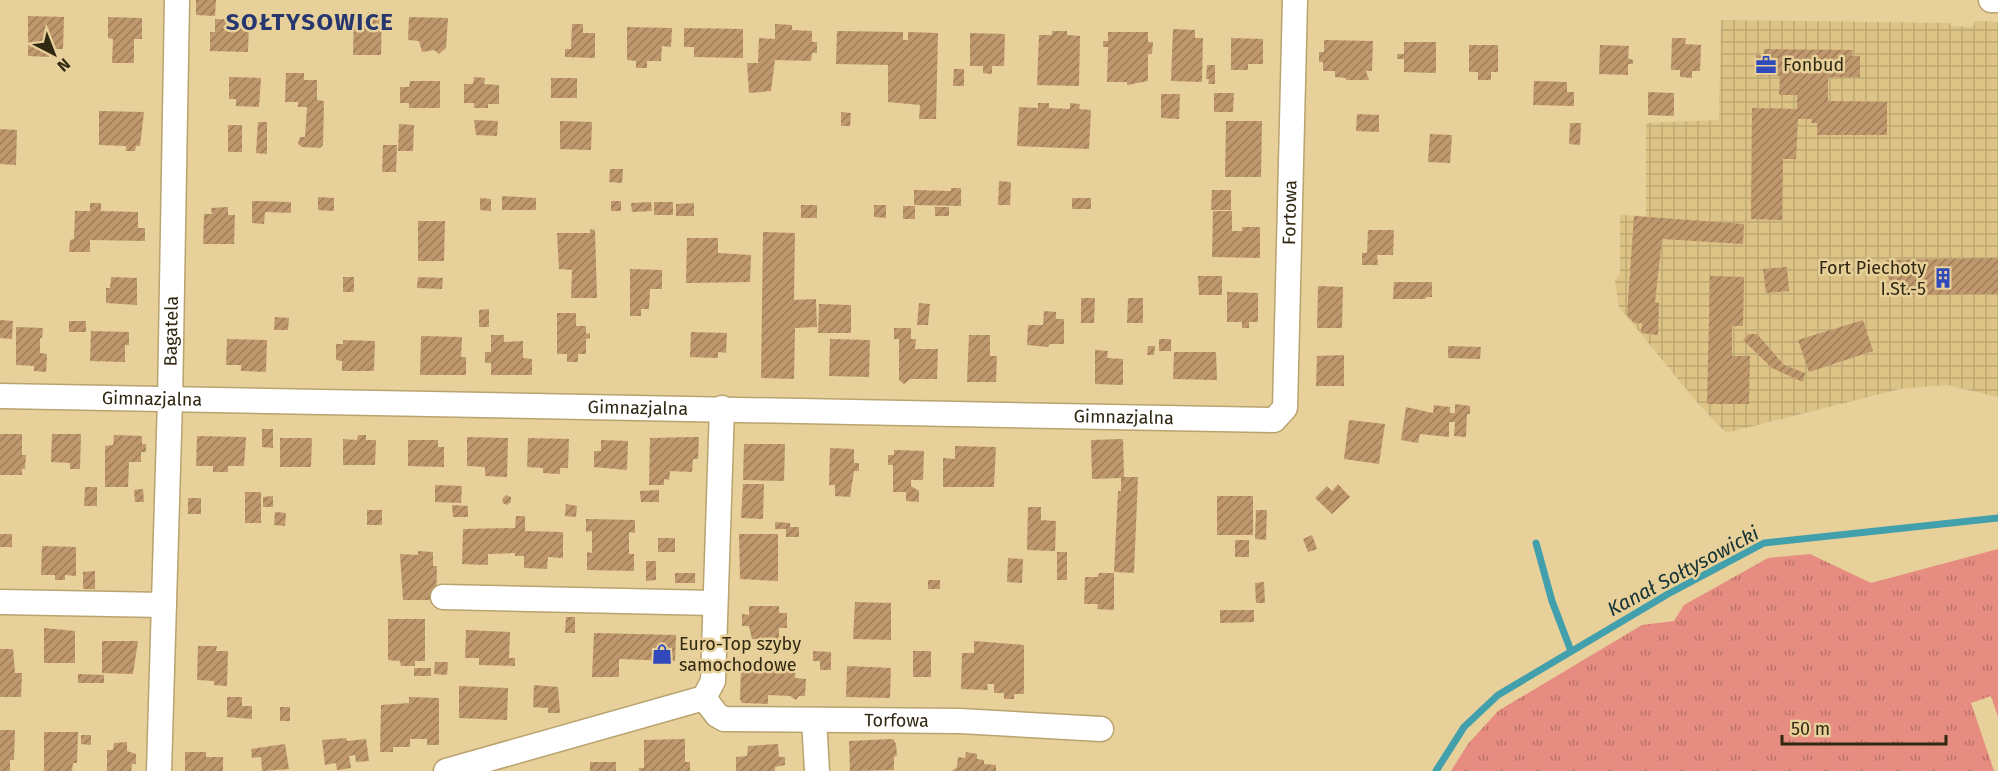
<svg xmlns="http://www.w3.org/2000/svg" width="1998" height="771" viewBox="0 0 1998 771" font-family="'Fira Sans',sans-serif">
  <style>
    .industrial { fill: url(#industrial-grid) }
    .grass { fill: url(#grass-tufts) }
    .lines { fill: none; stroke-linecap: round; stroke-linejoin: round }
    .stream { stroke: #42a0ad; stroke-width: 7 }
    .building { fill: url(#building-hatch) }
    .minor-casing { stroke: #b9a36e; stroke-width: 27 }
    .minor { stroke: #fff; stroke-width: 24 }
    .labels { text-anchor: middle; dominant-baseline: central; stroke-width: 5; stroke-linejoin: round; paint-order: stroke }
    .poi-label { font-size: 18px; fill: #312812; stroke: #e7d099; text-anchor: start }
    .street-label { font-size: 18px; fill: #312812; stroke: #e7d099 }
    .water-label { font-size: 20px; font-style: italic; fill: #153236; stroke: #e7d099 }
    .district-label { font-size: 24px; font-weight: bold; letter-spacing: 1.5px; fill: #263770; stroke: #e7d099 }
  </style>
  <defs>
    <pattern id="industrial-grid" width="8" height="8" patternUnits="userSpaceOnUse" patternTransform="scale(1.5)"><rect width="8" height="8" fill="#ddc385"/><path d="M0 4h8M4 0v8" fill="none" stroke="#bea872"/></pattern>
    <pattern id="grass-tufts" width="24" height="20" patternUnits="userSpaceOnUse" patternTransform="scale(1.5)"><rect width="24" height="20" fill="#e68c80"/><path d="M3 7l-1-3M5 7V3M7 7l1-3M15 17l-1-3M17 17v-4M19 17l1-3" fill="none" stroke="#bb7267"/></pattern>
    <pattern id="building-hatch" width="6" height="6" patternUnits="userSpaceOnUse" patternTransform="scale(1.5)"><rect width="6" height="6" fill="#c0986d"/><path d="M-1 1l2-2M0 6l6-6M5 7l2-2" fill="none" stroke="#9d7c58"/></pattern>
  </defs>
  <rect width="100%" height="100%" fill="#e7d099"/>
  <path class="industrial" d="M1721,20l229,3 1,3 22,1 2,-6 23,1v375l-51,-12 -47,4 -174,44 -31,-33 -76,-93 -4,-26 5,-7v-59l26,1v-93l73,-3z"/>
  <path class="grass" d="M1998,549v168l-7,-21 -20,7 23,68h-543l17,-27 30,-33 144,-86 32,-4 10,-16 84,-47 42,-4 61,29z"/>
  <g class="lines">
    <path class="stream" d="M1536,543l16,58 19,50
      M1436,771l28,-44 34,-32 170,-101 96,-51 234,-25"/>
  </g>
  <path class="building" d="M196,0h20l-1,16 -19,-1z
    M368,12l14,1 -1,42h-28l1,-39h13z
    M28,16l36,1 -1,32h-14v8l-21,-1z
    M108,17l34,1v21h-8v24h-22l1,-24 -5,-1z
    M409,17l39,1 -2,30 -7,6 -5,-4 -12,2 -3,-11 -11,-1z
    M215,19l34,1 -1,32 -38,-1v-19h5z
    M572,24h11v9h12v25l-30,-1v-8h6z
    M775,24l17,1v5l20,1v11h5v11h-5l-1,8 -36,-1 -4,31 -22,2 -2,-30h11l1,-25 16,1z
    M627,27l45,1 -1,19 -9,-1 -1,15h-14v7h-11v-7l-9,-1z
    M684,28l59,1v29l-49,-1v-10h-10z
    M1173,29l22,1v8h8l-1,44 -31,-1z
    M837,31l66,1v8h5v-8l30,1 -2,86h-17l1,-14 -32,-3v-37l-52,-1z
    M1052,31h15v4l13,1 -1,50 -42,-1 2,-50h13z
    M1108,32h40v10h5l-1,12h-4v27l-21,4v-3h-20l1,-35h-5v-6h5z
    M970,33l35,1 -1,32h-12v8l-9,-1v-7h-13z
    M1231,38l32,1v25h-15v6h-17z
    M1672,38h14l-1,6 16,1 -1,26h-8v7l-12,-1v-7h-9z
    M1324,40l49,1 -1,30h-6l3,9h-23v-2l-11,-1v-6h-12v-9h-4v-10h5z
    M1404,42h32v31l-32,-1v-13h-7v-5h7z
    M1469,45h29v27h-7v8h-13v-8h-9z
    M1600,45l29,1 -1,12 5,2v4h-5v11l-29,-1z
    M1764,49l89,1 -1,6h8v21h-32v24l59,1v33h-70v-12h-6l1,-4h-14l-2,40h-13l-1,61 -31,-1 1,-111 45,1v-14h-18l1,-19h-24v-21h8z
    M1207,65h8v19h-7l1,-5h-3z
    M954,69h10v17h-11z
    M286,73h18v7h13v20l7,1 -1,44 -3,3 -18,-1 -4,-3 2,-7h5l2,-30h-9v-5h-13z
    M229,77l32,1 -2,29 -23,-1v-7h-7z
    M474,77l11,1 -1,6 15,1v19h-11v4h-14v-5h-10v-19h9z
    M551,78h26v20h-26z
    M410,81h30v27h-31v-5h-9v-16h9z
    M1534,81l33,1v10h7v14l-41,-1z
    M1648,92l26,1v23l-26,-1z
    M1214,93h20l-1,19h-19z
    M1161,94h19l-1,25 -18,-1z
    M1038,103h11v5l21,1v-6l10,1 -1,5 12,1 -2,39 -72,-3 2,-39 19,1z
    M99,111l45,1 -4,34h-4l-1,5h-9v-5l-27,-1z
    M841,112l10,1 -1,13h-9z
    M1357,114l22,1v17l-23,-1z
    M474,120l24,1 -1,15 -21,-1z
    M560,121l32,1 -1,28 -31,-1z
    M1226,121h36l-1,56h-36z
    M258,122h9v32l-11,-1z
    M1570,123h11l-1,22 -11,-1z
    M399,124l15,1 -1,26h-15z
    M228,125h14v27h-14z
    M0,129l17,1 -1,35 -16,-1z
    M1430,134l22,1 -2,28 -22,-1z
    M383,145h14l-1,27h-14z
    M610,169h13l-1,14 -13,-1z
    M999,181l12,1 -1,23h-12z
    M951,188h10v18l-47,-1v-15l37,1z
    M1212,190h19v20h-20z
    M502,196l34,2v12h-34z
    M318,197l16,1v13l-16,-1z
    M480,198l11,1v12l-11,-1z
    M1072,198h19v11h-19z
    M252,201l39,1v11l-26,-1 -1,12 -12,-1z
    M611,201h10v10h-10z
    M651,202l1,9 -20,1 -1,-9z
    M654,202h19v13h-19z
    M90,203h11v8l37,1v16h7v13l-55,-1v12h-21l1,-12 4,-1 1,-28h15z
    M694,203v13h-18v-12z
    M801,205h16v13h-16z
    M874,205h12v13l-12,-1z
    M903,206h12v13h-12z
    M228,207v8h7l-1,29h-31l1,-30h8l-1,-6z
    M935,207h14v9h-14z
    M1213,211h19v20h10v-4h18v31l-48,-1z
    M1634,216l110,8 -1,20 -81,-5 -7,63 4,1 -1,32 -17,-2 1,-10h-8l-7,-8z
    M418,221h27l-1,40h-26z
    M590,229l5,1 2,68h-26l1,-28 -13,-1 -2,-36h33z
    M1368,230h26l-1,25h-16l1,10h-16v-12h5z
    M763,232l32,1 -1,67 22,-1 1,28 -22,1 -1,51 -33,-1z
    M687,238h31v15l33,2 -1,27 -64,1z
    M1998,258v36l-93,1 -5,-4 -1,-8 -8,-1 -4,-6 -1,-16z
    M1787,267l2,24 -23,2 -3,-24z
    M630,269l32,1v19h-12l-1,20h-8v7h-11z
    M1198,276h24v19h-23z
    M1710,276l34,1 -1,49h-11v30h18l-1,48h-42z
    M111,277l26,1v27l-31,-2v-15h4z
    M343,277h11v15h-11z
    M418,277l25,1 -1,11 -25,-1z
    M1394,282h38v15h-6l-1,2h-32z
    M1318,286l25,1 -1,41h-25z
    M1227,292l31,1v29h-9v6h-7v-6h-15z
    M1081,298h14l-1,25h-13z
    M1128,298h15v25h-16z
    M919,303l11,1 -2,21h-11z
    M819,304l32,1v28h-33z
    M489,309v18h-10v-17z
    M1044,311l12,1v7h8v25h-14l-2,3 -21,-2 1,-20h15z
    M557,313h19v13h10v8l4,-1v5l-4,1v15h-8v8h-11v-8h-10z
    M275,317l14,1 -1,12h-14z
    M0,320l13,1 -1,18 -12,-1z
    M1863,320l10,31 -64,21 -11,-32z
    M69,321h17v11h-17z
    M16,327l27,1 -1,10h-2v15l7,1 -1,18 -12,-1v-5l-18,-1z
    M894,328h17v11h5l-1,10h23l-1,30h-27l-6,5 -5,-4v-41h-5z
    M91,331l38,1v13h-4v17l-35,-1z
    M691,332l36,1 -1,20 -8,-1v6l-28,-1z
    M1749,334h8l27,31 21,8 -2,9 -31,-14 -29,-28z
    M491,335h13v7l19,-1v17l9,1v16h-41v-12h-6v-11h6z
    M969,335h21v21h7l-1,26h-29z
    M421,336l41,1 -1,20h5v18h-46z
    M227,339l40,1 -1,32 -25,-1v-6h-15z
    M830,339l40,1 -1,37 -40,-1z
    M1159,339h12v12h-12z
    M343,340l32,1 -1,30h-32v-10l-6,-1v-16h7z
    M1148,346h7l-1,9h-7z
    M1448,346l33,1 -1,12 -32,-1z
    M1095,350l13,1 -1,7 16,1v26l-28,-1z
    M1174,352h42l1,28 -44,-1z
    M1344,355v31h-28l1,-30z
    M1455,404l15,2v8h-3l-1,23 -12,-1 1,-14h-6v15l-29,-3 -2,9 -17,-3 5,-33 27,6 1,-8 16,2v6h5z
    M1349,420l36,4 -6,40 -35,-5z
    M262,429h11v19l-11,-1z
    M0,434h22v21h4l-1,14h-3v6h-22z
    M52,434h29l-1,35h-10v-6l-19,-1z
    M114,435l28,1v8h4v8h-5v10h-12l-1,25h-23v-41l8,-1z
    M358,435h8v5h10l-1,25h-32v-26l14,1z
    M197,436l49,1 -2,29h-16v6h-15v-6h-17z
    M467,437l41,1 -1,39 -22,-1v-9l-18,-1z
    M694,437h5l-1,22h-5l-1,13 -22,-1 -1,9 -5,-1v6h-15l1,-47z
    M280,438h32l-1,29h-31z
    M528,438l41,1 -1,29h-8v6l-17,-1v-5l-16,-1z
    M1123,439l1,38h14l-4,96 -20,-1 4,-81h3v-13l-29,1 -1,-39z
    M408,440h30v7h6v20l-36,-1z
    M601,440l27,1 -1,29 -33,-3v-16h7z
    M744,444h41l-1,37 -41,-1z
    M955,446l41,1 -2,40h-51v-29l12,1z
    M830,448l24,1v14h5v8h-5l-4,26 -15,-1v-11h-6z
    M894,450l30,1 -1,29h-12v6l8,5v11l-13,-1v-9h-13v-27h-5v-10h6z
    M743,484h21l-1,35 -22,-1z
    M1338,484l12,13 -18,17 -17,-16 12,-12 5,5z
    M435,485l27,1 -1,17 -26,-1z
    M85,487h12v19h-13z
    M143,489l1,13h-9l-1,-12z
    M659,490v12h-18l-1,-11z
    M245,492h16v31h-16z
    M506,495l5,2v5l-4,3 -4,-2 -1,-4z
    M273,496v11h-10v-10z
    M1217,496h36v39h-36z
    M188,498h13v16h-13z
    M566,504l11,2 -1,11 -11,-1z
    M452,505l16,1v11h-15z
    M1028,507h13v13l15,1 -1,30 -28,-1z
    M367,510h15v15h-15z
    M1256,510h11l-1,30 -11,-1z
    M275,512l11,1 -1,13 -11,-1z
    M516,516h9v15l38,1v26l-15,-1 -1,12 -23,-1v-12h-9v-3l-27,1v11l-26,-1 1,-35 52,-1z
    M586,519l49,1v13l-6,-1v22h5v17l-47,-1v-18l5,1v-22l-6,1z
    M775,522l15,1v4h9v10h-13v-8h-11z
    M0,534h12v13h-12z
    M739,534h39v47l-38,-2z
    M1312,535l5,14 -9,3 -5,-13z
    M658,538h17v14h-17z
    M1235,540h14v17h-14z
    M42,546l34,1v29l-11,-1v5h-10v-5h-14z
    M418,551l15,1v14h4l-1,34h-33l-3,-46 18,1z
    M1057,552h10v28h-10z
    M1008,558l15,1 -1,24 -15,-1z
    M646,561h10v19l-10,1z
    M95,571v18h-12v-17z
    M675,573h20v10h-20z
    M1099,573h15v37l-17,-1 1,-5h-14l1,-27h13z
    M928,580h12v9h-12z
    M1264,582l1,21h-9l-1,-20z
    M855,602l36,1v37l-38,-1z
    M749,606h30v7h8v15h-8v12l-27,-1 -3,-13h-7v-12l7,1z
    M1220,610h34v12l-34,1z
    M566,617h9v16h-10z
    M388,619h37v42h-10v5h-14l-1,-5 -12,-1z
    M44,628l31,3v32h-31z
    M466,630l44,2 -1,26h6v8l-36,-1v-7h-14z
    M594,633l82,2 -1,26 -56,-2v18h-27z
    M102,641h36l-5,33 -31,-1z
    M974,641l50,4v49h-10v5h-10v-6h-10v-9h-7l1,6 -27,-1 1,-36h12z
    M198,646h19l-1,5h12l-1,35 -13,-1v-4l-17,-1z
    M0,649h13l2,24h7l-1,24h-21z
    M813,651l18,1v18h-11v-9h-7z
    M913,651h18v26h-18z
    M752,661l44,2 -1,15 11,1 -1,17h-6l-3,4 -6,-4 -22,-1v9l-26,-1 -2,-4 1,-31 10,1z
    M435,662h13l-1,13 -13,-1z
    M847,666l44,2 -1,30 -44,-1z
    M414,668h17v8h-17z
    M78,674l26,1v8h-26z
    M534,685l24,2 2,26h-12v-5l-15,-1z
    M459,686l49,2 -1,32 -48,-2z
    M227,697h15v9h10v13l-25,-2z
    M409,697l30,1v47h-12v-6h-17v8h-17v5h-13l1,-47 28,-2z
    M280,707h10v14h-10z
    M0,730h15l-1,30h-4v11h-10z
    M44,732h34l-1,31h-4l-1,8h-28z
    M81,735h10v10l-10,-1z
    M346,738l1,3 19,-2 3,22 -13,1 -1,-7 -6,1 2,12 -14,2 -1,-7 -11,2 -3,-25z
    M685,739v23h5v9h-51v-3h5v-28z
    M893,739l3,5 1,11 -3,2v13l-44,1 -1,-30z
    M127,742v9l9,3v10h-4l-1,7h-24v-21h6l1,-7z
    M285,744l4,25 -27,2 -1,-14 -9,1 -1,-9z
    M778,744l1,13h6v8l-10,2v4h-39v-14l11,-1 1,-10z
    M185,752h21v5h17v14h-38z
    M966,752l11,2v5l7,1v4l12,1v6h-44l5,-4 1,-10 7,1z
    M590,762h26v9h-26z"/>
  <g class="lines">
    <g class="minor-casing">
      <g id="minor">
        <path d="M1991,0h7"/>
        <path id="s1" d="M0,396l1274,24 11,-12 10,-408"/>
        <path d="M443,597l271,6"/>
        <path d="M0,602l164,3"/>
        <path id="s2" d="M704,698l13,17 7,4 236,2 141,8"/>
        <path d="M814,720l3,51"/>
        <path id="s3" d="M159,771l11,-371 7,-400"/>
        <path d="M446,771l258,-73 9,-17 9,-273"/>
      </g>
    </g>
    <use href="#minor" class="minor"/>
  </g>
  <defs>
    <g id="office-bare" transform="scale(1.62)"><path d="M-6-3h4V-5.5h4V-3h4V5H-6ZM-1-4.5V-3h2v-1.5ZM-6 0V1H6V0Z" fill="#304abb" stroke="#e7d099" stroke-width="2.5" paint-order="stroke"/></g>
    <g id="building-bare" transform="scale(1.62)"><path d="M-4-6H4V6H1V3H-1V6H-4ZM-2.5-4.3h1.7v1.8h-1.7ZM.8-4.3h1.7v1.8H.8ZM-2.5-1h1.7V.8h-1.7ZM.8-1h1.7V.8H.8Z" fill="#304abb" stroke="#e7d099" stroke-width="2.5" paint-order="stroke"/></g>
    <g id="shop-bare" transform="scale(1.62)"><path d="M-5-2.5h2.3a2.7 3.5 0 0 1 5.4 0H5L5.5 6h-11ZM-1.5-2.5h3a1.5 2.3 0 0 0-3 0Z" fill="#304abb" stroke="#e7d099" stroke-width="2.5" paint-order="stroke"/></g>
  </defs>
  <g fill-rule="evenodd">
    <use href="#office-bare" x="1766" y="65"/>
    <use href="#building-bare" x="1943" y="278"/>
    <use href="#shop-bare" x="662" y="654"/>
  </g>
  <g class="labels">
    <g class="poi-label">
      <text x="1783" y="65">Fonbud</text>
      <text x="1926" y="268" text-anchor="end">Fort Piechoty<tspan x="1926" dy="21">I.St.-5</tspan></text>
      <text x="679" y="644">Euro-Top szyby<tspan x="679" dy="21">samochodowe</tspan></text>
    </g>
    <g class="street-label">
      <text stroke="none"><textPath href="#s1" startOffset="1486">Fortowa</textPath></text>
      <text stroke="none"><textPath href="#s3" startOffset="440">Bagatela</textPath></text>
      <text stroke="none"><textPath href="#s1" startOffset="152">Gimnazjalna</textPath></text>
      <text stroke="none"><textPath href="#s1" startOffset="638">Gimnazjalna</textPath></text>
      <text stroke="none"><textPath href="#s1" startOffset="1124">Gimnazjalna</textPath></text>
      <text stroke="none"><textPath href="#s2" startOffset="202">Torfowa</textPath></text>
    </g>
    <g class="water-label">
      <text transform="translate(1683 571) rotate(-28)">Kanał Sołtysowicki</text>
    </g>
    <g class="district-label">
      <text x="310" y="22">SOŁTYSOWICE</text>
    </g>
  </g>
  <g transform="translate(54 54) rotate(138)" stroke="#e7d099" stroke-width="4.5" paint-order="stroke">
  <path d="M0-4.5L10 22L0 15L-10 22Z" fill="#312812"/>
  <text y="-9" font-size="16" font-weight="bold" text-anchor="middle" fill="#312812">N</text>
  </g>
  <path d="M1782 735v9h164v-9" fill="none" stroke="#312812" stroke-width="3"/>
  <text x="1791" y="735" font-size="18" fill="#312812" stroke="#e7d099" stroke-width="4.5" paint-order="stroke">50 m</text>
</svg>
